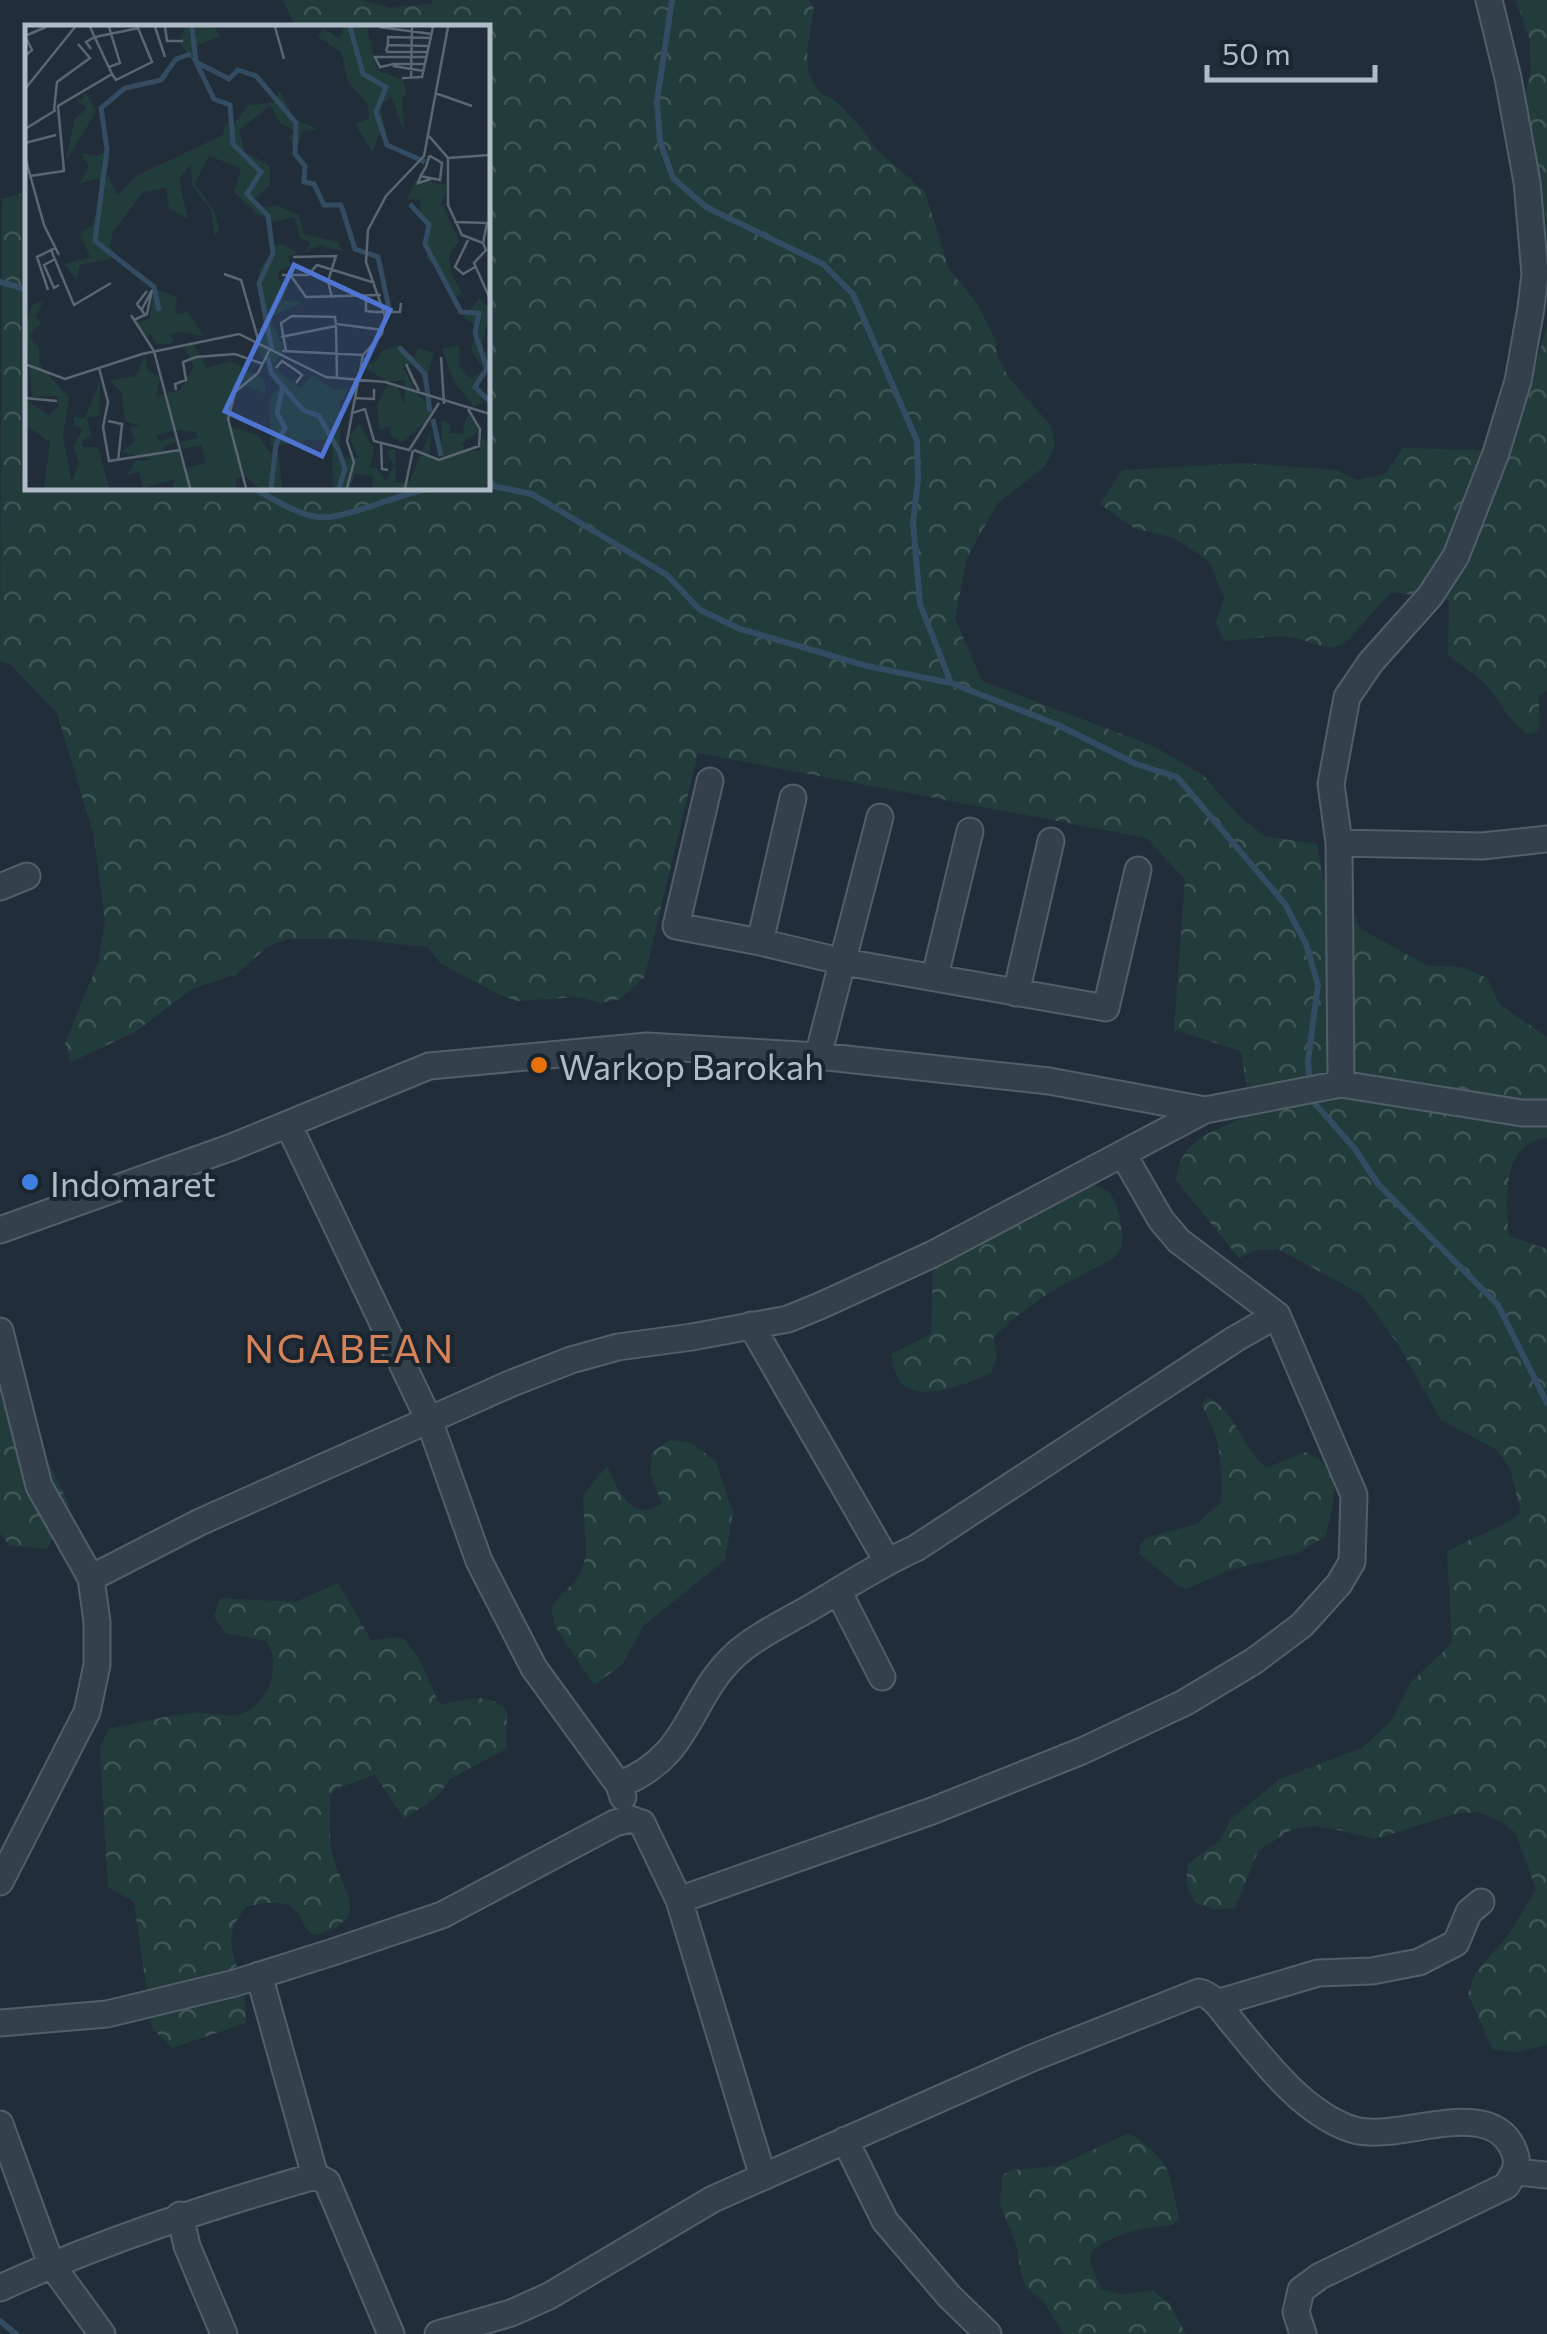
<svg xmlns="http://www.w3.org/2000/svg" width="1547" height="2334" viewBox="0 0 1547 2334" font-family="Commissioner,sans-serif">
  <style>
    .forest { fill: url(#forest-crowns) }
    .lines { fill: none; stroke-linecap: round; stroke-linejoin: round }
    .stream { stroke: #334c62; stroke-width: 6 }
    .minor-casing { stroke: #525e68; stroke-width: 29 }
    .minor { stroke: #34404a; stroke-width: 25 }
    .food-dot { fill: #e8710a; stroke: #1a252f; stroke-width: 4 }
    .shop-dot { fill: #3f7fe0; stroke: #1a252f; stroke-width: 4 }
    .labels { text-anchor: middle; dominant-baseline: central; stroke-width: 8; stroke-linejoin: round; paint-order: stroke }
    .poi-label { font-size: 35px; fill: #afbbc7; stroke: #1a252f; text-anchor: start }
    .quarter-label { font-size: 40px; letter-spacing: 2.5px; fill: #d78359; stroke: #1a252f }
    .inset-river { fill: none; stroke: #334c62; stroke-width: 5 }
    .inset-road { fill: none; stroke: #5a6672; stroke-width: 2.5 }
    .view { fill: #5074d2; fill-opacity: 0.15; stroke: #5074d2; stroke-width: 5 }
    .inset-edge { fill: none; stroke: #afbbc7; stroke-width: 5 }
  </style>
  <defs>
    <pattern id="forest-crowns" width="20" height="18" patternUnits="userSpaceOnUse" patternTransform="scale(2.5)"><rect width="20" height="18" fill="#223b3b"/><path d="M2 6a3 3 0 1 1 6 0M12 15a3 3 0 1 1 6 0" fill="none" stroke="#405556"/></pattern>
  </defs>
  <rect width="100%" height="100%" fill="#212e3a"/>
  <path class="forest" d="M283,0h78l30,8 40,-4 2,-4h376l5,9 -7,40 1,22 10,20 19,11 28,30 11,17 49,43 24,77 27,33 19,37 4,21 10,18 42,48 4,20 -10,20 -48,38 -30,54 -12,61 27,62 171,65 50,29 36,41 25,20 53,8 7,40 25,19 12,26 67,37 34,1 25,11 13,27 47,32v101c-45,3 -42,64 -38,98l38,13v796l-31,7 -23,-2 -25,-56 7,-21 34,-39 27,-45 -21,-57 -17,-12 -21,-8 -23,2 -79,25 -41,-10 -21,-3 -21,3 -34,22 -23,57 -20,2 -21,-8 -8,-19 2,-19 33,-24 9,-20 50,-41 82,-31 29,-27 19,-38 42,-40 -5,-91c24,-15 51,-21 74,-39l-11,-45 -13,-18 -56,-30 -43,-76 -37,-50 -83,-45 -20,1 -19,8 -63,-78c4,-43 40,-49 75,-66l-10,-63 -67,-21 11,-151 -39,-41 -448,-85 -54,225 -24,21 -20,4 -21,-6 -62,4 -19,-7 -58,-31 -12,-16 -76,-8h-65l-20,8 -30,27 -45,15 -57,43 -64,30 -6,-19 33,-80 7,-41 -11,-86 -37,-123 -47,-49 -10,-3 2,-462 25,-7 1,296h460v-460l-192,-1z
    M1516,0h31v316l-1,-97 -25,-105 10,-44 -2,-31z
    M1547,326v365l-8,4v36l-10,3c-20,-10 -28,-33 -43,-49 -9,-11 -27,-20 -38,-31l1,-54 -57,-8c-14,12 -38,45 -50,52 -15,9 -31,-3 -46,-6 -22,-4 -50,2 -72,3l-8,-18 8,-25 -15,-37 -35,-23 -40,-10 -34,-24 22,-34 122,-7 94,7 19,10 28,-6 18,-26 107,3z
    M1094,1185c14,4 21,12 24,27 3,11 7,27 2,38 -4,9 -17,14 -25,18 -37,18 -73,40 -102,70l4,19 -6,16c-21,10 -80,34 -94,4 -3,-6 -4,-16 -6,-23l40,-20 2,-65 43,-28 107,-54z
    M0,1391l30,32 39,82 -22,44 -38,-4 -9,-12z
    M1208,1397c28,16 34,49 58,71l40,-16c41,19 27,48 20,84l-28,17 -72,18 -39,18 -9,-3 -39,-33 2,-10 8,-6 47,-13 25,-21c2,-37 0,-66 -20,-98z
    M670,1440l22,3 24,19 17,50 -8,48 -82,66 -20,38 -29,21 -39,-59 -4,-20 28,-29 7,-21 -3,-61 24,-29c11,23 24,59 55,37l-12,-29 2,-22z
    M338,1583l33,57 31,-3 16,20 22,48c23,-5 49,-15 67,6l-1,38 -56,30 -13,18 -33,22 -29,-44 -38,13 -7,7c1,18 -2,40 2,57 8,40 44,64 -15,83 -11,-4 -12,-8 -17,-18 -11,-21 -33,-13 -53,-11 -28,33 -12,47 -4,84 3,11 2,22 3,33l-74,25 -20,-20 -18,-126 -26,-15 -8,-139 8,-19c28,-5 58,-14 86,-16 20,-2 36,8 55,-3 22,-12 32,-47 17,-69l-41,-8 -11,-17 6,-18 76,4z
    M1129,2133c43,29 39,36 50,85l-6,7c-30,3 -57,7 -81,26l-2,10 11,28 21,6 30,-5 17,13 17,31h-122l-21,-33 -16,-13 -5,-11 -6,-33 -16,-40 2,-29 10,-5 46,-4z"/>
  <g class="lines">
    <path class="stream" d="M672,0l-15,101 3,40 13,37 33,29 117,57 30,30 64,147 1,39 -5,42 7,82 31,79
      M0,282l28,8
      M488,485l44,9 135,81 33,35 40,19 127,37 84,17 107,42 78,39 41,13 108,127 21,40 12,41 -10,76 2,25
      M254,488c19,11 42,26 64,29 24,4 85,-25 114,-29
      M1310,1098l45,51 23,35 120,121 49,98
      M0,2321l16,13"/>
    <g class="minor-casing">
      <path id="minor" d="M710,781l-34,145 84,16
        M793,798l-33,144 84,20 262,46 32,-138
        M1339,843l143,3 65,-7
        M0,887l27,-11
        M935,976l35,-145
        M1016,993l35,-152
        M818,1056l62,-239
        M1341,1084l-2,-241 -8,-59 16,-87 24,-35 59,-66 26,-40 40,-103 22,-72 13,-73 4,-34 -8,-92 -19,-104 -19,-78
        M288,1124l141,296 50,141 55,107 85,117 4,12
        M0,1230l232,-83 197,-81 218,-20 171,10 231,25 156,29 136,-26 181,29h25
        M751,1325l136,236
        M0,1331l39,155 52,92 6,44v43l-10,47 -87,170
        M91,1578l109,-56 312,-139 59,-23 47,-13 74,-10 96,-18 34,-14 111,-51 272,-144
        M838,1591l44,86
        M619,1785c74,-30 67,-84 116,-130 21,-19 49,-32 73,-46 36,-21 70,-44 108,-61l319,-209 42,-24
        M679,1900l84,277
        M259,1975l56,201
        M1217,2003l101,-30 54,-2 47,-9 37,-19 13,-31 12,-10
        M0,2023l107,-9 128,-31 98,-31 109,-37 173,-92 15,-4 12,4 37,77 253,-89 150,-60 102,-48 70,-42 48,-36 37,-41 13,-22 2,-67 -77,-180 -98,-74 -18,-21 -38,-66
        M0,2124l51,140 51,70
        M845,2140l40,81 64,75 39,38
        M1516,2172l31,3
        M180,2215l7,31 37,88
        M0,2288c102,-47 208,-81 315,-112l12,6 64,152
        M438,2334l73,-21 38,-17 164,-97 319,-141 167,-66c16,4 23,19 33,30 32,39 70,90 119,107 46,16 139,-37 163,22 6,14 0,23 -8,35l-186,90 -19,14 -5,22 7,22"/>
    </g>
    <use href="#minor" class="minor"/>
  </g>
  <circle class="food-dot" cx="539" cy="1065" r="10"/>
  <circle class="shop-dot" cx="30" cy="1182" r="10"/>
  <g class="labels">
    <g class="poi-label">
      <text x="559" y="1065">Warkop Barokah</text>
      <text x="50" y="1182">Indomaret</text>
    </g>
    <g class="quarter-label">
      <text x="350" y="1346">NGABEAN</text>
    </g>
  </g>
  <g transform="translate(25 25)">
    <rect width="465" height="465" fill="#212e3a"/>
    <path d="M160,2h29l6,9 -24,10 -1,17 -15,-20zM319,2h23l10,43 26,10 4,13 -5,6 2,33 -12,-35 -12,8 8,37 -9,-9 -6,20 -18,-29 14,-6 -2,-15 -19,-21 -7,-30 -23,-15 5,-9 16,11zM63,55l-3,12 11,20 -30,49 8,-41 13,-12 -13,-11 8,3zM254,65l16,30 23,9 -15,2 -8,21 -6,-15 8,-5 -17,-9 -10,-18 -31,26 6,21 25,14v19l-16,14 7,9 16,-3 22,10 5,19 34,8 5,10 -23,-7 -17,8 8,-10 -11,-5 -6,-21 -28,7 3,-9 -10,1 -25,-24 7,-24 -32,-12 -14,28 20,28 4,16 -4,10 -4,-28 -19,-25 -1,-21 -12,15 9,40 -19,-10 -3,-21 -23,4 -30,40 -3,15 9,10 -39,8 -4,14 -12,-15 26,-7 -10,-23 12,-9 11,-36 -5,-11 -19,6 10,-16 -8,-15 17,3 8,-6 -4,-11 8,18 -6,25 4,-7 9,21 19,-20 87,-41 2,-12 7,3 17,-21 27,-3zM391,154l32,6 -6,18 17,39 -10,12 2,18 15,29 -6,-7 -8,8 -15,-37 -11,-6 4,-35 -9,-5 -1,-20 -13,1zM242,207l7,14 9,-2 15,9 -10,4 3,9 -12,5 -1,8 11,5 -6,16 20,2 -32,15 12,31 -9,19 26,21 13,-13 19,14 17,-1 -9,16v54h18l-9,-22 10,-13 15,26 -4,19 6,-1 10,14 8,-15 -8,-15 9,-2 1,34 13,-1 22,-52 -1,28h12l-1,-38 10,4 -2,9 13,1 6,-21 11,18 -17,12 3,7 14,1 3,-14 8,8v43h-118l1,-12 -18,-2 -5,14h-17l-1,-47 -27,-1 -2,10 -7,-7 -25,3 -2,-47 12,-14 -26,-39 9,-11 -8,-6 7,-2 -4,-58 13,-16zM128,263l24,9 -2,17 13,-2 16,24 -25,-4 -11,3 7,5 -5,4h-15l-4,-10 -7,5 -7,-16 13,-5zM455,273l10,12 -8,34 1,8 7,-1v20l-12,9 4,23 -9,3 -19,-24 -12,-33 17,-4v22l12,11 13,-8 -13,-20 6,-23 -14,-10zM19,275l-8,16 5,7 -12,13 10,11v16l30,35 -6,39 9,45 7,-19 -6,-16 10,-19 -9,-2v-9l11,1 15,-38 -1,36 -12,2 4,18 -9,5 1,6h15l11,41h-65l6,-46 -25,-17v-26l24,16 9,-8v-11l-26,1 -7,-67 7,-25zM169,320l13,23 25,-7 32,19 2,14 -25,-10 -15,41 32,10 13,19 7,-6 4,40h-23l-14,-12 -9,3v9h-64l4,-9 -33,9 -4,-16 -13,3 10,-14 18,-2 -33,-7 14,-11 -5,-14 11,-1 -16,-5 -3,-27 -12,-14 26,-4 9,-21 3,16 12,6 -4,19 24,-6 14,-24 -10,-19zM152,405l19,2 1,6 -17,4 2,7 19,-4 5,18 -22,6 -5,-18 -14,3 -2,-8 14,-4 -1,-5 -17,4 -2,-6zM375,320l14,12 4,-9 16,5 -10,33 -6,-20 -16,-2 15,30 15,13 -3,12 -27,24 -13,-9 2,-8 -12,4 -2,-25 10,-20 11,2 6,18 1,-25 -17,2 -26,-16 2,-8 9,7 10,-15z" fill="#223b3b" fill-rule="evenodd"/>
    <path class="inset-river" d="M167,2l4,35M325,2l13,47 23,13 -10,25 11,33 38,17M385,179l19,21 -4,19 36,68 18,1 -4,20 12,35 -12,19 15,15M134,286l-5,-24 -59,-46 12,-92 -6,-41 24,-20 36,-8 15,-21 15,-5M374,322l26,27 5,38M247,325l-13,-67 14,-30 -5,-37 -21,-22 14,-22 -28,-28 -3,-39 -16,-6 -18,-37 33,17 9,-9 18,6 40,47 -1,31 10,12 -1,16 10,2 10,21h17l14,44 23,8 11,51M243,332l3,16 32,37 16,6 20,35 6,18 -6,19M408,394l8,37M246,463l5,-44 9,-16 -8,-15 6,-27"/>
    <path class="inset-road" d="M130,2l10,30M140,2l2,14h16M250,2l9,32M354,2l53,7M363,20v-8l44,1M66,24l-5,-7 9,-5 44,-9M361,26l2,-6 41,1M361,27h41M0,31l7,-6 -7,-14 21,-9M368,39h32M369,39l-14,3 -5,-10h51M368,41l31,5M84,42l11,-4 -11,-36M87,49l4,6 36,-18 -14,-34M377,53l20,-1 11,-50M386,53l1,-51M0,64l50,-62M410,68l37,13M29,85l3,-28 33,-24 -12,-14M0,104l31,-19M404,111l19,22v47l14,30 21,8 4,-20M0,118l31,-8M0,132l19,68 15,30M423,133l42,-3M5,151l34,-5 -6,-65 54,-32 -22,-47M395,151l20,4 2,-17 -12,-7 -1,1 -3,10 -5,8 -3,8 13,-4M429,197l35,1M443,215l-13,27 8,7 12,-7M458,218l3,7 -12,13 16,36M31,223l-5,2 23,55 37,-22M268,232l43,-1 -8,25 4,17M30,234l-11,6 10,23 5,-3M199,249l17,6 17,59M257,250h26l9,-10 58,18M266,251l15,21 75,-2M23,265l-11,-33 14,-7M341,273v13l10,1h24l1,-9M106,290l23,36 36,137M121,291l-9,-12 10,-13M109,295l13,-6 5,-24 -10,19M311,301l1,51M256,312l55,-11M257,326l81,4M261,326l-5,-28 11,-7 43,1 1,7 47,6M416,332l3,47M0,339l40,15 77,-25 97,-20 87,43 59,5 105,32M74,343l9,34 -5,25 6,34 71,-11M251,343l6,-7 15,10 5,4 -6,8M390,359l-9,-20 13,27M151,365l-1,-6 11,-4 -3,-18 13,-5 39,-3 28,10M0,373l32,3M329,373l20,1v-10M327,388l13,-4 9,32 35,9 30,-47M83,396l14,3 -4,37M356,418l1,26 6,1M389,425l25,10 40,-14 1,-17 -12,-20M221,463l-18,-69 7,-27 23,-19 12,-24M322,463l7,-26 -7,-21 16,-86 19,-21 3,-18 -19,-54 2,-32 18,-34 38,-40 24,-129M380,463l8,-38"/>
    <path class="view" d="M269,240l96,45 -68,146 -97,-45z"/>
    <rect width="465" height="465" class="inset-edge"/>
  </g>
  <path d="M1207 65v15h168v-15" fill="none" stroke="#afbbc7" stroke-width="5"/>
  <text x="1222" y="65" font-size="30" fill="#afbbc7" stroke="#1a252f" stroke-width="8" paint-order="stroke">50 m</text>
</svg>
